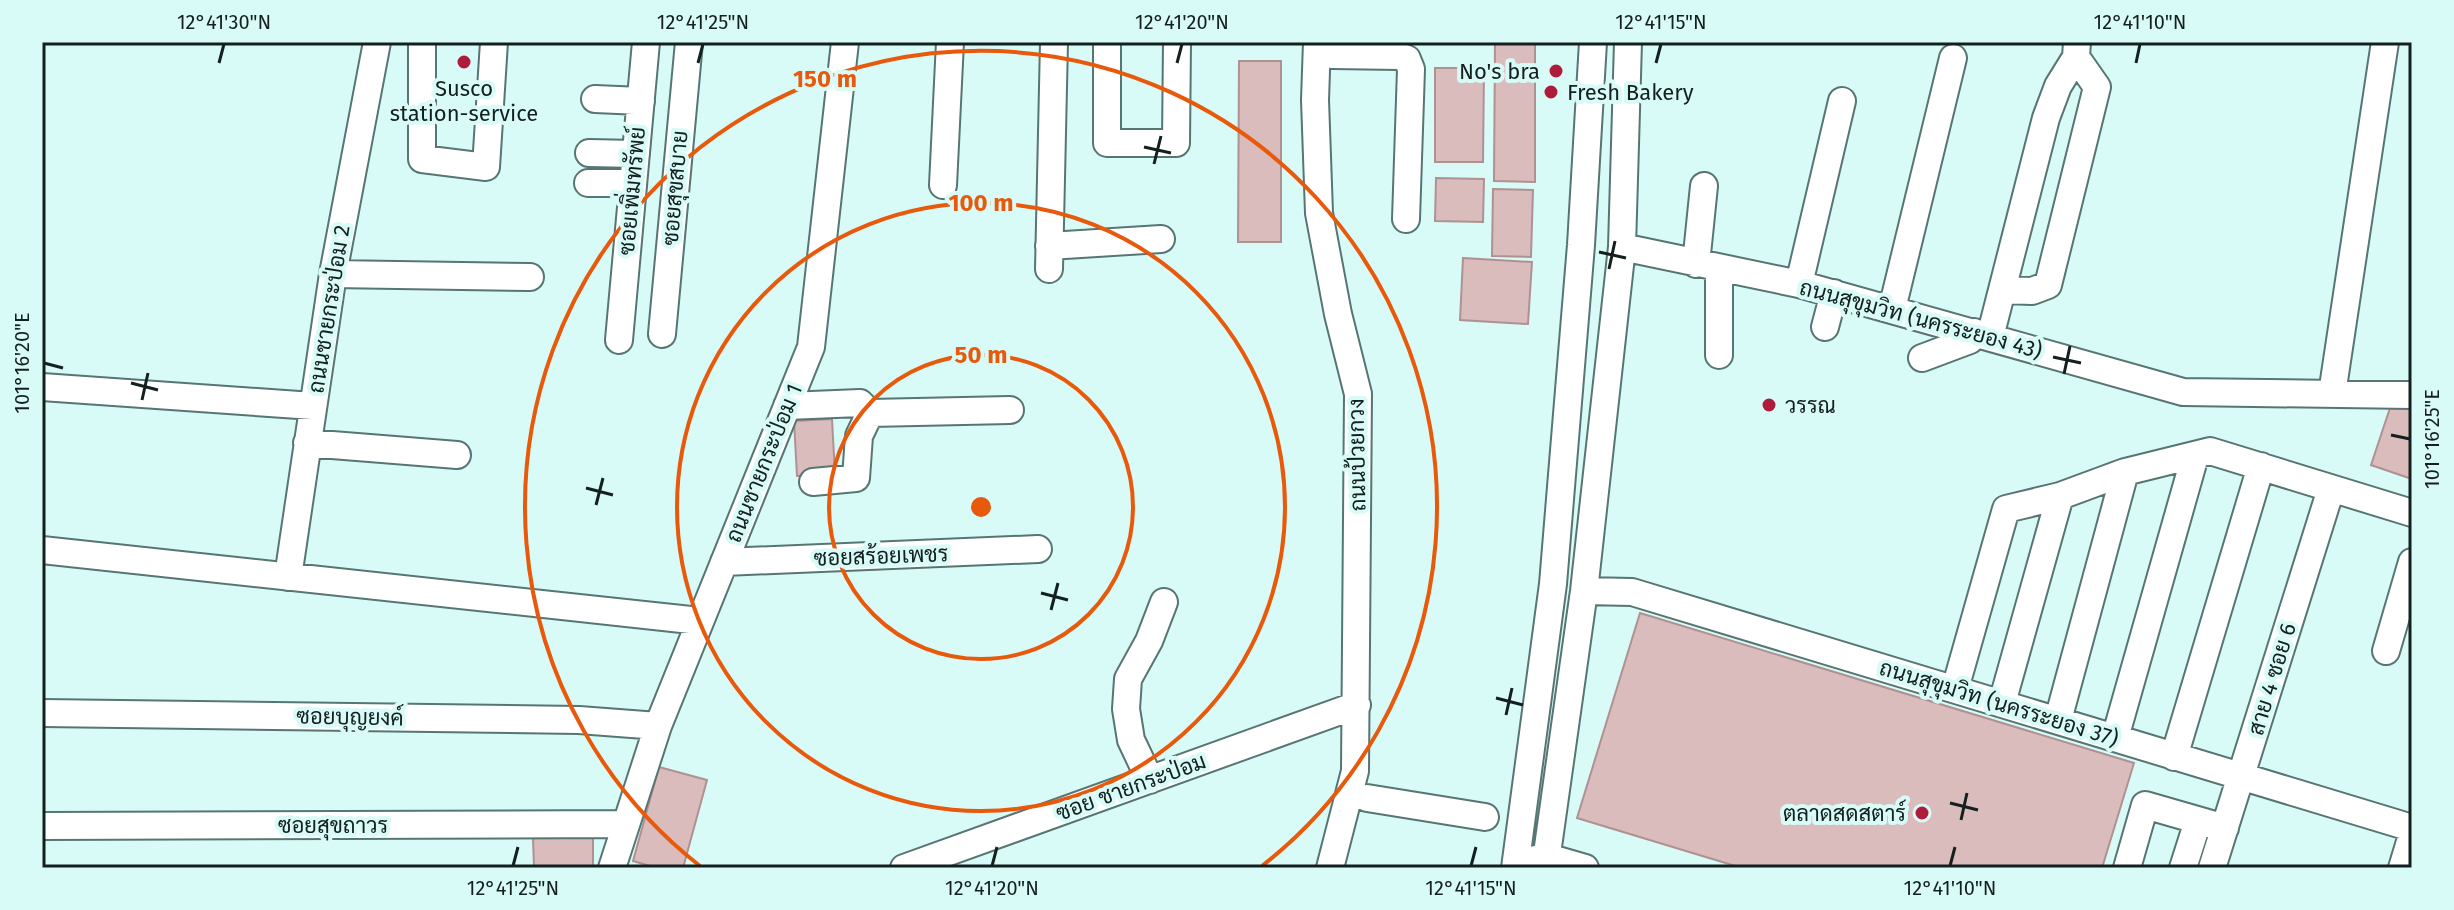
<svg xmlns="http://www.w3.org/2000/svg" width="2454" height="910" viewBox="0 0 2454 910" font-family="'Fira Sans',Sarabun,sans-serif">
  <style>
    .building { fill: #dbbcbc; stroke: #af9192; stroke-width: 2 }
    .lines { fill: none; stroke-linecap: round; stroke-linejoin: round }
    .minor-casing { stroke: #577572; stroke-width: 30 }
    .minor { stroke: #fff; stroke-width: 26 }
    .ticks { fill: none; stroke: #14201f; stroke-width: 3 }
    .ring { fill: none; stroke: #e8590c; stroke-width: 4 }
    .poi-dot { fill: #af1b3a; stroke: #d9fbf7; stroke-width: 3 }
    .labels { text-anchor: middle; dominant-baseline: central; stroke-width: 8; stroke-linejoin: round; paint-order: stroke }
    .poi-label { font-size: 22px; fill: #14201f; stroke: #d9fbf7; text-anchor: end }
    .street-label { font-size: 22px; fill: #14201f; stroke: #d9fbf7 }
    .centre { fill: #e8590c; stroke: #d9fbf7; stroke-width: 4 }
    .ring-label { font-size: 24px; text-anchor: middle; font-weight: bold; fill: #e8590c; stroke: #d9fbf7; stroke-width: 8; stroke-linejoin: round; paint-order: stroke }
    .neatline { fill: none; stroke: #14201f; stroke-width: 3 }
    .ticks-label { font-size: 20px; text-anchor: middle; fill: #14201f }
  </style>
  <rect width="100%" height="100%" fill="#d9fbf7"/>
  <path class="building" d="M1495,42h40v140l-41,-1z
    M1239,61h42v181h-43z
    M1435,68h49l-1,94h-48z
    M1436,178l48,1 -1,43 -48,-1z
    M1493,189l40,1 -2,67 -39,-1z
    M1463,258l69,4 -4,62 -68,-4z
    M2392,402l20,7v70l-41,-14z
    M832,419l3,55 -38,2 -3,-55z
    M1640,613l494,150 -32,105h-360l-165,-50z
    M659,767l48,13 -24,88h-26l-24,-7z
    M593,835v33h-59l-1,-30z"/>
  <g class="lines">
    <g class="minor-casing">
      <path id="minor" d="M422,42v117l64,8 8,-125
        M1107,42v101h69l1,-101
        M1317,42l-2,58 4,113 19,101 20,80 -3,377 -25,97
        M1332,55l67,1 8,3 4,10 -5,150
        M595,99l46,2
        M589,153l47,1
        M588,183h45
        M943,185l7,-143
        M1049,246l112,-7
        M1622,247l177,37 384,108 229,3
        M1696,264l8,-78
        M1719,268v87
        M1049,269l5,-227
        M333,274l197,3
        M1799,284l43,-183
        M2004,290l28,1 16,-6 49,-198 -21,-30
        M1892,309l61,-251
        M1825,327l9,-34
        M662,334l27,-292
        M1990,337l56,-219 12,-32 18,-29 1,-15
        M619,340l27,-298
        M1922,358l48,-18 4,-8
        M42,387l271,19
        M2332,394l53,-352
        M787,406l73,-3 10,10 140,-3
        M307,443l150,12
        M813,482l43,-4 3,-42 11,-23
        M42,550l658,71
        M724,562l314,-13
        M288,577l45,-303 44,-232
        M1584,591l48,1 780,236
        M2386,651l26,-89
        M1955,689l51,-180 54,-13 65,-24 85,-21 202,62
        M2002,703l58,-207
        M42,713l537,7 79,6
        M2058,720l67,-248
        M2115,738l80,-282
        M2174,757l87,-291
        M1150,780l-19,-40 -5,-31 2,-30 21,-38 15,-39
        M1367,798l118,19
        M42,826l582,-2
        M1530,860l17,-3 38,11
        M612,868l46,-142 153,-379 34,-305
        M904,868l453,-163
        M1515,868l38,-284 28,-339 12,-203
        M1545,868l39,-277 38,-344 6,-205
        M2127,868l18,-63 80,23
        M2183,868l15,-47
        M2212,868l119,-379
        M2402,868l10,-33"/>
    </g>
    <use href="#minor" class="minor"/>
  </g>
  <path class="ticks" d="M219,63l5,-19M698,63l5,-19M1177,63l5,-19M1656,63l5,-19M2136,63l4,-19M1144,147l27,6M1154,164l7,-28M1599,252l27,6M1609,269l6,-28M2053,357l28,6M44,363l19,5M2064,374l6,-28M131,383l27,7M142,400l6,-27M2391,435l19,4M586,488l27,7M596,505l7,-27M1041,593l27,7M1051,610l7,-27M1496,698l27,7M1506,715l6,-27M1950,803l28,7M1961,820l6,-27M513,866l5,-19M992,866l5,-19M1471,866l5,-19M1950,866l5,-19"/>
  <g class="ring">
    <circle cx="981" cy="507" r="152"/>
    <circle cx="981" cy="507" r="304"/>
    <path d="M700 866A456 456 0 1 1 1262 866"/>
  </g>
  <g class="poi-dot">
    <circle cx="464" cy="62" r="8"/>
    <circle cx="1556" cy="71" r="8"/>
    <circle cx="1551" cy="92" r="8"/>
    <circle cx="1769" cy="405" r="8"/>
    <circle cx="1922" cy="813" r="8"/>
  </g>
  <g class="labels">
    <g class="poi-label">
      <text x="1540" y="71">No's bra</text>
      <text x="464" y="88" text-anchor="middle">Susco<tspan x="464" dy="25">station-service</tspan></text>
      <text x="1567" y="92" text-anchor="start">Fresh Bakery</text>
      <text x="1785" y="405" text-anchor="start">วรรณ</text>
      <text x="1906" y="813">ตลาดสดสตาร์</text>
    </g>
    <g class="street-label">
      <text transform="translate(675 188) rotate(-85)">ซอยสุขสบาย</text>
      <text transform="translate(632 191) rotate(-85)">ซอยเพิ่มทรัพย์</text>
      <text transform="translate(329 309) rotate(-81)">ถนนชายกระป่อม 2</text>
      <text transform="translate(1921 319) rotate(15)">ถนนสุขุมวิท (นครระยอง 43)</text>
      <text transform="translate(1357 455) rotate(-91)">ถนนป้วยกวง</text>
      <text transform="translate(764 463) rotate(-68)">ถนนชายกระป่อม 1</text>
      <text transform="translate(881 556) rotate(-2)">ซอยสร้อยเพชร</text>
      <text transform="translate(2272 679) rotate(-73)">สาย 4 ซอย 6</text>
      <text transform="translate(1999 703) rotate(17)">ถนนสุขุมวิท (นครระยอง 37)</text>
      <text transform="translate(350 717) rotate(1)">ซอยบุญยงค์</text>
      <text transform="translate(1131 787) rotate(-20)">ซอย ชายกระป่อม</text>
      <text x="333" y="825">ซอยสุขถาวร</text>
    </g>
  </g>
  <circle cx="981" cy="507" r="12" class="centre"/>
  <g class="ring-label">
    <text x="825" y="87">150 m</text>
    <text x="981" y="211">100 m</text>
    <text x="981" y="363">50 m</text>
  </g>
  <rect width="2454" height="910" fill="none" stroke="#d9fbf7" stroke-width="88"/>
  <rect x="44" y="44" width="2366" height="822" class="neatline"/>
  <g class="ticks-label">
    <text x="224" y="29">12°41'30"N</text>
    <text x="703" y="29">12°41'25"N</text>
    <text x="1182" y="29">12°41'20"N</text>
    <text x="1661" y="29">12°41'15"N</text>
    <text x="2140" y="29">12°41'10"N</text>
    <text transform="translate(22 363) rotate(-90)" y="7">101°16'20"E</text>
    <text transform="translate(2432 439) rotate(-90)" y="7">101°16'25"E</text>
    <text x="513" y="895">12°41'25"N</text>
    <text x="992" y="895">12°41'20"N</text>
    <text x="1471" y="895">12°41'15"N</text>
    <text x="1950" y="895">12°41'10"N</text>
  </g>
</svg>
